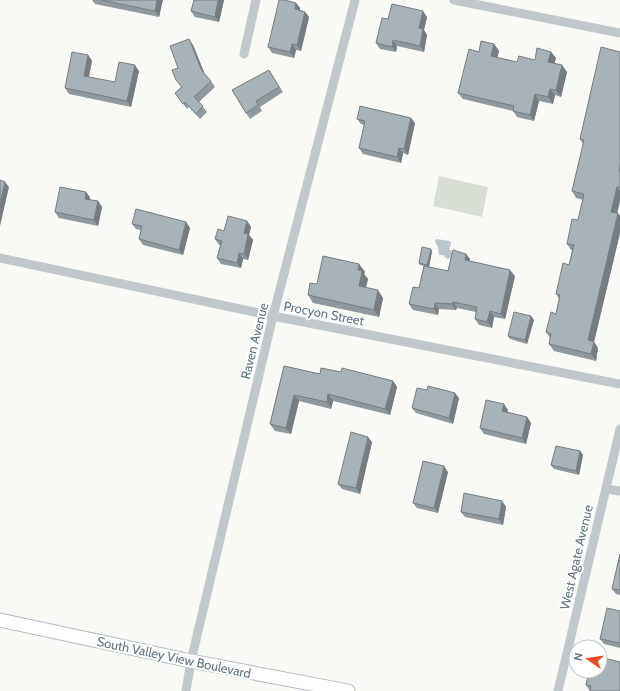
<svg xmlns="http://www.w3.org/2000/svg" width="620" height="691" viewBox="0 0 620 691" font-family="Cabin,sans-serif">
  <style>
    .green { fill: #d9ded5 }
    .water { fill: #b9c7ca }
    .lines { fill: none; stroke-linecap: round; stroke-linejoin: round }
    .secondary-casing { stroke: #b4bbc0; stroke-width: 15 }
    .street { stroke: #c2c7cb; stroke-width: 9 }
    .secondary { stroke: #fff; stroke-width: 13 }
    .wall { fill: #90999f }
    .shaded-wall { fill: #767d82 }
    .building { fill: #a8b2b9; stroke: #767d82 }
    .labels { text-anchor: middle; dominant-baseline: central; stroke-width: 4; stroke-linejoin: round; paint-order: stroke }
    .street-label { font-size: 13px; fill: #627683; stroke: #fff }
  </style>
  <rect width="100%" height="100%" fill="#f9f9f6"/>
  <path class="green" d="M439,176l49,11 -6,30 -49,-11z"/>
  <path class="water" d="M436,239l14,2 1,3 -2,5 4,3v5l-6,2 -4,-4h-4l-1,-8 -3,-5z"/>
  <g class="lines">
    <g class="secondary-casing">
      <path id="secondary" d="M0,620l191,41 157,30"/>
    </g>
    <path class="street" d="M454,0l166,33
      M244,54l12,-54
      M0,258l273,58 347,68
      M606,489l14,2
      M186,691l5,-30 82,-345 82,-316
      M558,691l62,-262"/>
    <use href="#secondary" class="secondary"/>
  </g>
  <path class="wall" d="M92,0h70l-3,17 -64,-13z
    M224,0l-5,22 -24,-5 -4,-6z
    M296,3l4,5v2l5,2 4,5 -8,34 -5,-1 -2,8 -22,-5 -4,-6z
    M427,17l-3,13 3,5 -3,17 -27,-6 -1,6 -16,-3 -4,-6 12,-24z
    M494,44l5,7 -2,6 20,5 18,-2 16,-8 5,6 -2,6 13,8 -6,25 -6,-2 -2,9 -14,-3 -5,20 -17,-4 -4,-6 -50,-12 -5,-6 21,-41z
    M193,45l12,30 6,6 4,6 -16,15 8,10 -7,7 -11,-12 -2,2 -12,-16 6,-6 -5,-7 2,-12z
    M620,52v149l-3,12 3,3v17l-26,109 4,6 -2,13 -42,-10 -5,-7 1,-6 -4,-6 10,-18 3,-15 -3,-5 13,-29 3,-15h-1l-4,-6 11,-24 5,-20 -7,-2 -4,-7 11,-47 -3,-5z
    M88,55l4,6 -3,16 26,5 24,-11 -8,36 -62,-13 -4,-6z
    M269,70l14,22 -23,15 2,4 -12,8 -4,-6z
    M357,119l58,4 -7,32 -5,-2 -2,10 -38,-9 -4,-6 5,-23 -3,-1z
    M90,197v3l8,1 4,6 -4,19 -39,-8 -4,-6z
    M247,221l4,6 -2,8 4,5 -5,20 -5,-1 -2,9 -20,-4 -4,-6 3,-13h-1l-4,-6 9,-8z
    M186,222l4,6 -7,27 -40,-10 -4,-6 2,-9 -5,-1 -4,-5z
    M432,251l-3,16 19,4 18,-17 4,5v2l45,15 -10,43 -11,-2 -2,11 -13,-3 -4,-6 1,-7 -19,-4 -1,2 -17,-1 -1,6 -25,-5 -4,-6 10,-16 5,-22 -4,-1 -1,-2z
    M359,264l6,8 -1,2 4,5 -2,8 17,11 -4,19 -66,-14 -5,-8 9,-11z
    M531,316l3,4 -7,24 -17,-5 -2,-3z
    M284,366l36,8 21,-2 52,9 4,6 -7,28 -57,-14 -2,8 -32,-8 -8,33 -16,-3 -5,-7z
    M459,398l-6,26 -37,-11 -4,-5z
    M508,410l-1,2 20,5 4,6 -5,21 -42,-10 -4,-6z
    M372,442l-12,52 -18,-5 -4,-5z
    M580,451l3,4 -4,20 -25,-6 -3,-4z
    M448,472l-10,41 -21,-5 -4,-5z
    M502,501l4,6 -3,18 -38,-8 -4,-5z
    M620,554v41l-4,-1 -4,-5z
    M620,611v37l-16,-4 -4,-5z
    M620,662l-30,29 -4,-6z"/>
  <path class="shaded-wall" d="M157,0h6l-4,17 -4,-6z
    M218,0h6l-5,22 -4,-5z
    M296,3l4,5 -1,7 -4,-6z
    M423,11l4,6 -3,13 3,5 -3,17 -4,-6 -1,-18z
    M305,12l4,5 -8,34 -4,-6z
    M189,39l4,6 13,32 -4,-6z
    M393,40l4,6 -1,6 -4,-5z
    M292,44l4,6 -2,8 -4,-6z
    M494,44l5,7 -3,12 -5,-7z
    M551,52l5,6 -3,11 -5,-7z
    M88,55l4,6 -4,20 -4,-5z
    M135,65l4,6 -8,36 -4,-6z
    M562,65l5,7 -6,25 -5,-7z
    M550,89l5,6 -2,9 -5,-7z
    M535,94l4,7 -5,20 -4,-6z
    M411,118l4,5 -7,32 -4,-6z
    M399,148l4,5 -2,10 -4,-6z
    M5,182l4,5 -9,39v-23z
    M617,187l3,4v10l-4,17 -5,-6z
    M86,192l4,5 -1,7 -4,-5z
    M98,201l4,6 -4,19 -4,-6z
    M618,213l2,3v17l-26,109 4,6 -2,13 -5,-7 -3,-14z
    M247,221l4,6 -2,8 4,5 -5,20 -4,-6v-21z
    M186,222l4,6 -7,27 -4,-5z
    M431,249l1,2 -3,16 -2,-2z
    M239,253l4,6 -2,9 -4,-5z
    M466,254l4,5 -1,7 -4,-6z
    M359,264l6,8 -1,2 4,5 -4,15 -5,-8 -1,-16z
    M510,270l5,6 -10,43 -4,-5z
    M378,290l5,8 -4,19 -5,-7z
    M453,302l4,6 -1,2 -4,-6z
    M435,303l4,6 -1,6 -4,-6z
    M490,311l4,6 -2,11 -5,-6z
    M531,316l3,4 -7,24 -2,-4z
    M393,381l4,6 -7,28 -5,-6z
    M455,393l4,5 -6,26 -4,-6z
    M328,394l5,7 -2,8 -4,-7z
    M294,395l5,6 -8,33 -5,-6z
    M504,404l4,6 -2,7 -4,-6z
    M527,417l4,6 -5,21 -4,-6z
    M368,437l4,5 -12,52 -4,-6z
    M580,451l3,4 -4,20 -3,-4z
    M444,466l4,6 -10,41 -4,-5z
    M502,501l4,6 -3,18 -4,-6z"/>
  <path class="building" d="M101,0h56l-2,11z
    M194,0h24l-3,17 -24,-6z
    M279,0h6l11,3 -1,6 10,3 -8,33 -5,-1 -2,8 -22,-5z
    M392,4l31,7 -4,17 4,1 -3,17 -27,-6 -1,7 -16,-4 6,-25 6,1z
    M189,39l13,32 9,10 -17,16 9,9 -7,8 -11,-12 -2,2 -8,-11 7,-6 -6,-7 -4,-10 6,-2 -8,-22z
    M481,41l13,3 -3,12 26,6 2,-6 16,4 2,-12 14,4 -3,10 14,3 -6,25 -6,-1 -2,8 -13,-3 -5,21 -17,-4 1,-5 -56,-13 11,-44 10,3z
    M601,47l19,5v113l-1,7h1v15h-3l-6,25 7,1 -30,127 6,2 -3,12 -42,-10 2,-10 -5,-2 5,-20 5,2 4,-19 -4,-1 7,-31 6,2 5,-20 -7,-1 5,-25 6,1 6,-26 -12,-3 12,-51 -4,-1z
    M72,52l16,3 -4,21 31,6 4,-20 16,3 -8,36 -62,-13z
    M269,70l10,17 -23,14 2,4 -12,8 -14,-23z
    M360,106l51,12 -7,31 -5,-1 -2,9 -38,-9 6,-27 -8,-2z
    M0,180l5,2 -5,21z
    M60,187l26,5 -1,7 13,2 -4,19 -39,-8z
    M136,209l50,13 -7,28 -40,-11 3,-13 -10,-2z
    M228,216l19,5 -3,12 4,1 -4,20 -5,-1 -2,10 -20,-5 5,-17 -7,-2 3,-10 6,2z
    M422,247l9,2 -4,16 -8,-2z
    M453,250l13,4 -1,6 45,10 -9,44 -11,-3 -3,11 -12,-3 2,-12 -24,-5 -1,2 -17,-1 -1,6 -25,-5 4,-17 6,1 5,-22 24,5z
    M323,256l36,8 -1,6 4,1 -3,15 19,4 -4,20 -66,-15 2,-12 7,1z
    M514,312l17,4 -6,24 -17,-4z
    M284,366l36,8 1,-6 20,4 1,-4 51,13 -8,28 -57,-15 -1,8 -33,-7 -8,33 -16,-4z
    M428,386l27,7 -6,25 -37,-10 5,-20 10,2z
    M486,400l18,4 -2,7 25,6 -5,21 -42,-10z
    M351,432l17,5 -12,51 -18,-4z
    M556,446l24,5 -4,20 -25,-6z
    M423,461l21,5 -10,42 -21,-5z
    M464,493l38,8 -3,18 -38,-7z
    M620,554v36l-8,-1z
    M607,608l13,3v32l-20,-4z
    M600,657l20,5v29h-30l1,-5 -5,-1 3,-14h11z"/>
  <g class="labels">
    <g class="street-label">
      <text transform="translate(324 313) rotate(11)">Procyon Street</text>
      <text transform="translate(254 341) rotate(-76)">Raven Avenue</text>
      <text transform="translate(576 557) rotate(-77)">West Agate Avenue</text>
      <text transform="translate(174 657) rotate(12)">South Valley View Boulevard</text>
    </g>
  </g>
  <g transform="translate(588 659) rotate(283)"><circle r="19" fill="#ffffff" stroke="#c0c8cd"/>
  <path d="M0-3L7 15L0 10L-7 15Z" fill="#ed4b23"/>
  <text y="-6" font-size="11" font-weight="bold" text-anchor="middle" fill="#627683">N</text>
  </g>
</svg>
